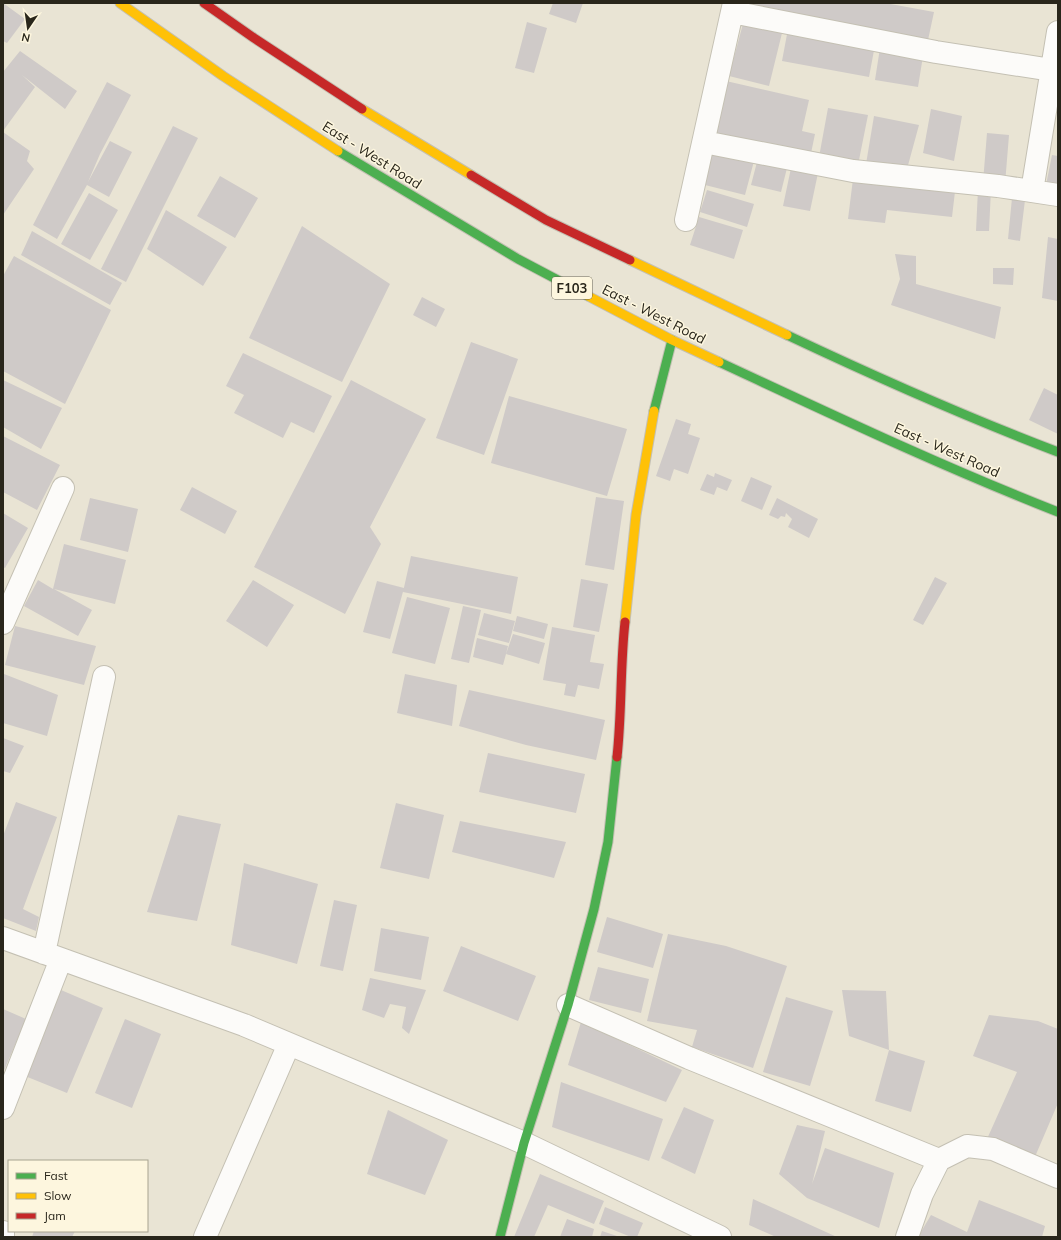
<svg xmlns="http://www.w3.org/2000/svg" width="1061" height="1240" viewBox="0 0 1061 1240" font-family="Mulish,sans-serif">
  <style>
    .building { fill: #cfcac8 }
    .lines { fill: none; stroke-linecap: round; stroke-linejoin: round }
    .street-casing { stroke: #c4c0b3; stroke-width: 24 }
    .fast-casing { stroke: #c4c0b3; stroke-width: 11 }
    .slow-casing { stroke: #c4c0b3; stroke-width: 11 }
    .jam-casing { stroke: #c4c0b3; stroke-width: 11 }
    .street { stroke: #fcfbf9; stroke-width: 22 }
    .fast { stroke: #4caf50; stroke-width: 9 }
    .slow { stroke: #ffc107; stroke-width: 9 }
    .jam { stroke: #c62828; stroke-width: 9 }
    .labels { text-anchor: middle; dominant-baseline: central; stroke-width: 3; stroke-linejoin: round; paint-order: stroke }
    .shield { fill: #fdf6de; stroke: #696456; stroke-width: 1 }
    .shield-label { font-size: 13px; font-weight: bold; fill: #29261b }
    .street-label { font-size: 14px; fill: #29261b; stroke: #fdf6de }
  </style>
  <rect width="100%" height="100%" fill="#e9e4d4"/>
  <path class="building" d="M3,3l22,16 -18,24 -4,-2z
    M553,3h30l-7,20 -27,-9z
    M749,3h136l49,9 -6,28 -180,-33z
    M744,20l39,9 -14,57 -40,-10z
    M527,22l20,6 -13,45 -19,-5z
    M788,29l87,16 -6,32 -87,-16z
    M880,48l43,8 -5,31 -43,-7z
    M20,51l57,40 -12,18 -43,-34 13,12 -32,44v-59z
    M726,81l83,19 -7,31 13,3 -5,24 -96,-23z
    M107,82l24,13 -31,59 -12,28 22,-41 22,11 -23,45 -22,-12 -30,54 -24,-14z
    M828,108l40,7 -10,50 -39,-8z
    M931,109l31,7 -8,45 -31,-8z
    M874,116l45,9 -12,44 -41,-5z
    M173,126l25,12 -72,144 -25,-13z
    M3,132l27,19 -3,10 7,8 -31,46z
    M987,133l22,2 -4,49 -22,-2z
    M713,151l41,10 -9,34 -40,-10z
    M1052,155l6,1v31l-12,-2z
    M757,162l30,6 -6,24 -30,-7z
    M791,168l27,5 -8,38 -27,-5z
    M854,171l102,12 -4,34 -65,-7 -2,13 -37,-4z
    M220,176l38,22 -23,40 -38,-22z
    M978,189h13l-2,42h-13z
    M707,190l47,14 -7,23 -47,-15z
    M89,193l29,17 -28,50 -29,-16z
    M1012,198l13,2 -5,41 -12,-2z
    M166,210l61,37 -24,39 -56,-37z
    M699,217l44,13 -9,29 -44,-14z
    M302,226l88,58 -48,98 -93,-44z
    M32,231l90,52 -12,22 -89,-50z
    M1048,237l10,2v62l-16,-3z
    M895,254l21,2v28l85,23 -6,32 -104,-34 9,-26z
    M14,256l97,54 -46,94 -62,-33v-95z
    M993,268h21l-1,17 -20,-1z
    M422,297l23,12 -9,18 -23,-12z
    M471,342l47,17 -34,96 -48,-17z
    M243,353l89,43 -18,37 -23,-11 -8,16 -49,-25 10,-18 -18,-9z
    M3,380l59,28 -21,41 -38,-22z
    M351,380l75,39 -56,108 11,17 -36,70 -91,-47z
    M1044,388l14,7v39l-29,-14z
    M509,396l118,33 -20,67 -116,-33z
    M676,419l15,5 -3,10 12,4 -12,36 -14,-5 -4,12 -14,-5z
    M3,436l57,29 -23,45 -34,-18z
    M715,473l17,7 -5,11 -10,-4 -3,8 -14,-5 7,-16 7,3z
    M751,477l21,9 -10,24 -21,-9z
    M192,487l45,24 -12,23 -45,-24z
    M596,497l28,4 -10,69 -29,-5z
    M90,498l48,11 -10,43 -48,-12z
    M777,498l41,21 -9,19 -21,-11 4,-8 -6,-6 -1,4 -4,-1 -3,3 -9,-4z
    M3,513l25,15 -23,40 -2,-1z
    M64,544l62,16 -11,44 -61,-15 38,21 -14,26 -54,-30 14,-26 15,9z
    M411,556l107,21 -7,37 -108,-22z
    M935,577l12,6 -24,42 -10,-5z
    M581,579l27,5 -9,48 -26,-5z
    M253,580l41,25 -27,42 -41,-26z
    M377,581l27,7 -14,51 -27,-7z
    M407,597l43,11 -15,56 -43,-11z
    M463,606l18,4 -12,53 -18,-4z
    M484,613l31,8 -6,22 -31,-8z
    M517,616l31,8 -4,15 -31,-8z
    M15,626l81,20 -12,39 -79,-20z
    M552,627l43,8 -5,27 14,2 -5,25 -21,-4 -3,12 -11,-2 2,-11 -23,-4z
    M513,634l32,9 -6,21 -33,-10 -3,11 -30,-8 4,-19 31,8 -2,8z
    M4,674l54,21 -11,41 -44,-13z
    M405,674l52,11 -5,41 -55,-13z
    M469,690l136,30 -9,40 -70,-15 -67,-19z
    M3,738l21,8 -14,27 -7,-2z
    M488,753l97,21 -9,39 -97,-21z
    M16,802l41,15 -34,92 16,8 -3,14 -33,-13v-82z
    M396,803l48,12 -15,64 -49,-11z
    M178,815l43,9 -24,97 -50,-9z
    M460,821l106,21 -12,36 -102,-26z
    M244,863l74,21 -21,80 -66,-19z
    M334,900l23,5 -14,66 -23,-5z
    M607,917l56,17 -10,34 -56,-16z
    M381,928l48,9 -8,43 -47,-9z
    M668,934l58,12 61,20 -34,102 -61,-21 5,-17 -50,-9z
    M461,946l75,30 -18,45 -75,-30z
    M598,967l51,12 -8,34 -52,-13z
    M370,978l56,12 -17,44 -7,-6 4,-21 -16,-3 -6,14 -22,-8z
    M61,990l42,18 -36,85 -42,-17z
    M842,990l44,1 3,59 36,11 -14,51 -36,-11 14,-51 -40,-14z
    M786,997l47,14 -23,75 -47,-14z
    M3,1009l23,10 -23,54z
    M989,1015l49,6 20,8v74l-24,56 -47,-20 30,-67 -44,-16z
    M125,1019l36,15 -29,74 -37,-15z
    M581,1022l101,48 -16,32 -98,-37z
    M561,1082l102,37 -14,42 -97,-34z
    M684,1107l30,13 -19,54 -34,-16z
    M388,1110l60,30 -23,55 -58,-21z
    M797,1125l28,6 -13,53 13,-36 69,25 -15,55 -72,-30 -28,-24z
    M540,1174l64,27 -10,23 -46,-19 -14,32h-20z
    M753,1199l84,38h-61l-27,-12z
    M979,1200l66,26 -3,11h-124l13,-22 36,17z
    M605,1207l38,16 -6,14h-6l-32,-13z
    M567,1219l27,10 -2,8h-32z
    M34,1231h41l-3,6h-40z
    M602,1231l18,6h-20z"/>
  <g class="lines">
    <g class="street-casing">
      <path id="street" d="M732,12l204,40 122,19
        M704,142l149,29 145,15 60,9
        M1032,191l26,-159
        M686,220l48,-217
        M3,623l60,-135
        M3,938l241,87 280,118 196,94
        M44,953l60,-276
        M568,1005l121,53 250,102
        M3,1108l58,-149
        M3,1232v5
        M205,1237l84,-193
        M907,1237l15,-43 17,-34 28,-14 26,3 65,28"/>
    </g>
    <g class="fast-casing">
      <path id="fast" d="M338,151l180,108 70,37
        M787,335c89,42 179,82 271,117
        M719,362c112,52 224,105 339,150
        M654,411l18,-71
        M500,1237l24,-94 44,-138 26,-96 14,-67 9,-85"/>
    </g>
    <g class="slow-casing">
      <path id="slow" d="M120,3l103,73 115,75
        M362,109l109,66
        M630,260l157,75
        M588,296l84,44 47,22
        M625,622l11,-107 18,-104"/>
    </g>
    <g class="jam-casing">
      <path id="jam" d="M204,3l50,35 108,71
        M471,175l75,45 84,40
        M617,757c5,-45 3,-90 8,-135"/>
    </g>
    <use href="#street" class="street"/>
    <use href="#fast" class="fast"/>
    <use href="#slow" class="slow"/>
    <use href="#jam" class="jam"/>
  </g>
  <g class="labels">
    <rect class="shield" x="552" y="277" width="40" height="22" rx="3"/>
    <g class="shield-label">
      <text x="572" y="288">F103</text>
    </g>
    <g class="street-label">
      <text transform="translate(372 155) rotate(32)">East - West Road</text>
      <text transform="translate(654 314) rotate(27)">East - West Road</text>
      <text transform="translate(947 450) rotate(24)">East - West Road</text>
    </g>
  </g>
  <rect width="1061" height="1240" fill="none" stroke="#29261b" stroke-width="8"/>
  <rect x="8" y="1160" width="140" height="72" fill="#fdf6de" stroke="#a8a390"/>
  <rect x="16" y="1173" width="20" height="6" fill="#4caf50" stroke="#a8a390"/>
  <text x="44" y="1180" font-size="12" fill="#29261b">Fast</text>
  <rect x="16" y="1193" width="20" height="6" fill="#ffc107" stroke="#a8a390"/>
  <text x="44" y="1200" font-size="12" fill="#29261b">Slow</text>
  <rect x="16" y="1213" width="20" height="6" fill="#c62828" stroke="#a8a390"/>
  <text x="44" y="1220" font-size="12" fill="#29261b">Jam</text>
  <g transform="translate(28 28) rotate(193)" stroke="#fdf6de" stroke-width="3" paint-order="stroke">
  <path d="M0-3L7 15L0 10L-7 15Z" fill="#29261b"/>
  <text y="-6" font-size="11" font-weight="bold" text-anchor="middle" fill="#29261b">N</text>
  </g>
</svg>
